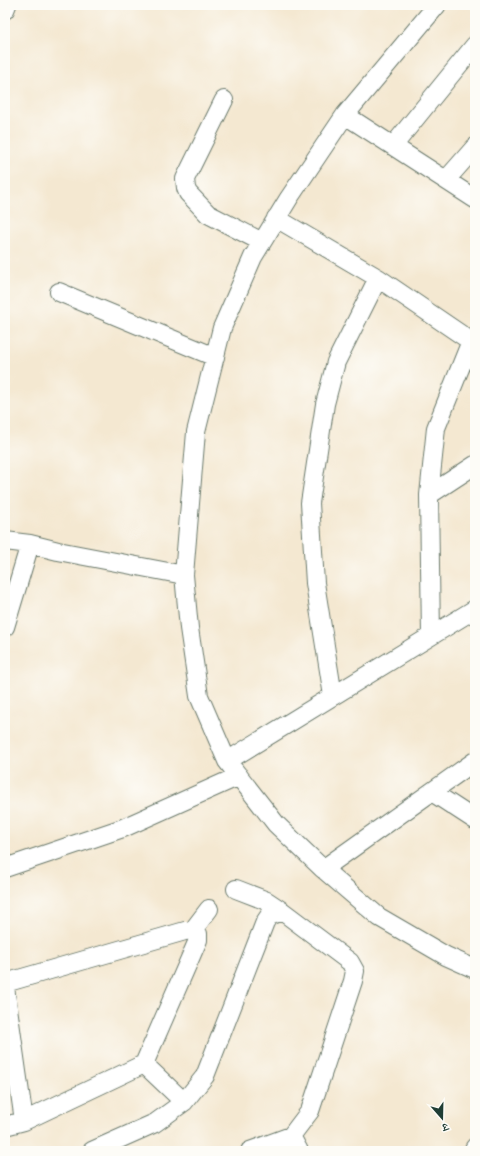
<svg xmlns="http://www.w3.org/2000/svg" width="480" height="1156" viewBox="0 0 480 1156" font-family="'Libre Bodoni','Noto Serif Devanagari',serif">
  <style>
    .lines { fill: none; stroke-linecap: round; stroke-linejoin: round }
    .minor-casing { stroke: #6a796b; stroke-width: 20 }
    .minor { stroke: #fff; stroke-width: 18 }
  </style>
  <rect width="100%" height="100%" fill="#fdfcf7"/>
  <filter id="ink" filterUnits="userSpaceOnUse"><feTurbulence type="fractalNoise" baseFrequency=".025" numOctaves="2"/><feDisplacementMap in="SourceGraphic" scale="8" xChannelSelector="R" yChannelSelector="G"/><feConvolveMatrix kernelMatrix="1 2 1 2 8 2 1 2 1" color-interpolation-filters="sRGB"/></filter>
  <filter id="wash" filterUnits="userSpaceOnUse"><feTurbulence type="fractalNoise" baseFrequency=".012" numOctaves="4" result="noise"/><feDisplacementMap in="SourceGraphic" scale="16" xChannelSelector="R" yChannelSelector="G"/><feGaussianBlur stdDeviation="0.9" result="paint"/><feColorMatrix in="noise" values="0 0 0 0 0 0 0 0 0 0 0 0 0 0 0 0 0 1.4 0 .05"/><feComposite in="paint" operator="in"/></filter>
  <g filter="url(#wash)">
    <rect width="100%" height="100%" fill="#f4e8d1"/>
  </g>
  <g filter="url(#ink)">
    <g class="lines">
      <g class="minor-casing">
        <path id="minor" d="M437,5l-92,110 -56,83 -36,59 -31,71 -26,104 -12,143 5,53 10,68 28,65 49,63 47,45 56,48 67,39 29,13
          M5,10l2,-5
          M224,100l-39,79 1,9 2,5 20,21 54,28
          M345,115l130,84
          M393,146l82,-101
          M446,180l29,-33
          M276,218l102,60 97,66
          M59,292l156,65
          M429,495l46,-30
          M5,541l25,3 28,7 126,24
          M5,627l25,-83
          M431,636l-2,-141 7,-67 35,-87
          M333,696l-18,-113 -5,-80 15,-99 11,-42 42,-84
          M227,761l248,-152
          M432,792l43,28
          M5,868l118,-40 116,-52
          M323,869l152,-108
          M236,889l31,12 15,10
          M193,930l16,-21
          M5,983l180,-52 8,-1 5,4v6l-54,124 -120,57 -19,5
          M5,987l19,134
          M144,1064l40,38
          M92,1151l63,-28 29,-21 21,-26 60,-154 4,-6 13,-5 68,51 5,9 -2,10 -43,130 -19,25 8,15
          M250,1151l41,-15
          M473,1151l2,-4"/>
      </g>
      <use href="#minor" class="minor"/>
    </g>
  </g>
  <rect width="480" height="1156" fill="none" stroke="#fdfcf7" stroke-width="20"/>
  <g transform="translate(442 1118) rotate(160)" stroke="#fdfcf7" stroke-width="3" paint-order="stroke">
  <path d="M0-3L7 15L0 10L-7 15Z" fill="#1f3d34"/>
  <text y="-6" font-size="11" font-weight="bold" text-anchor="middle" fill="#1f3d34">उ</text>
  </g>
</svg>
